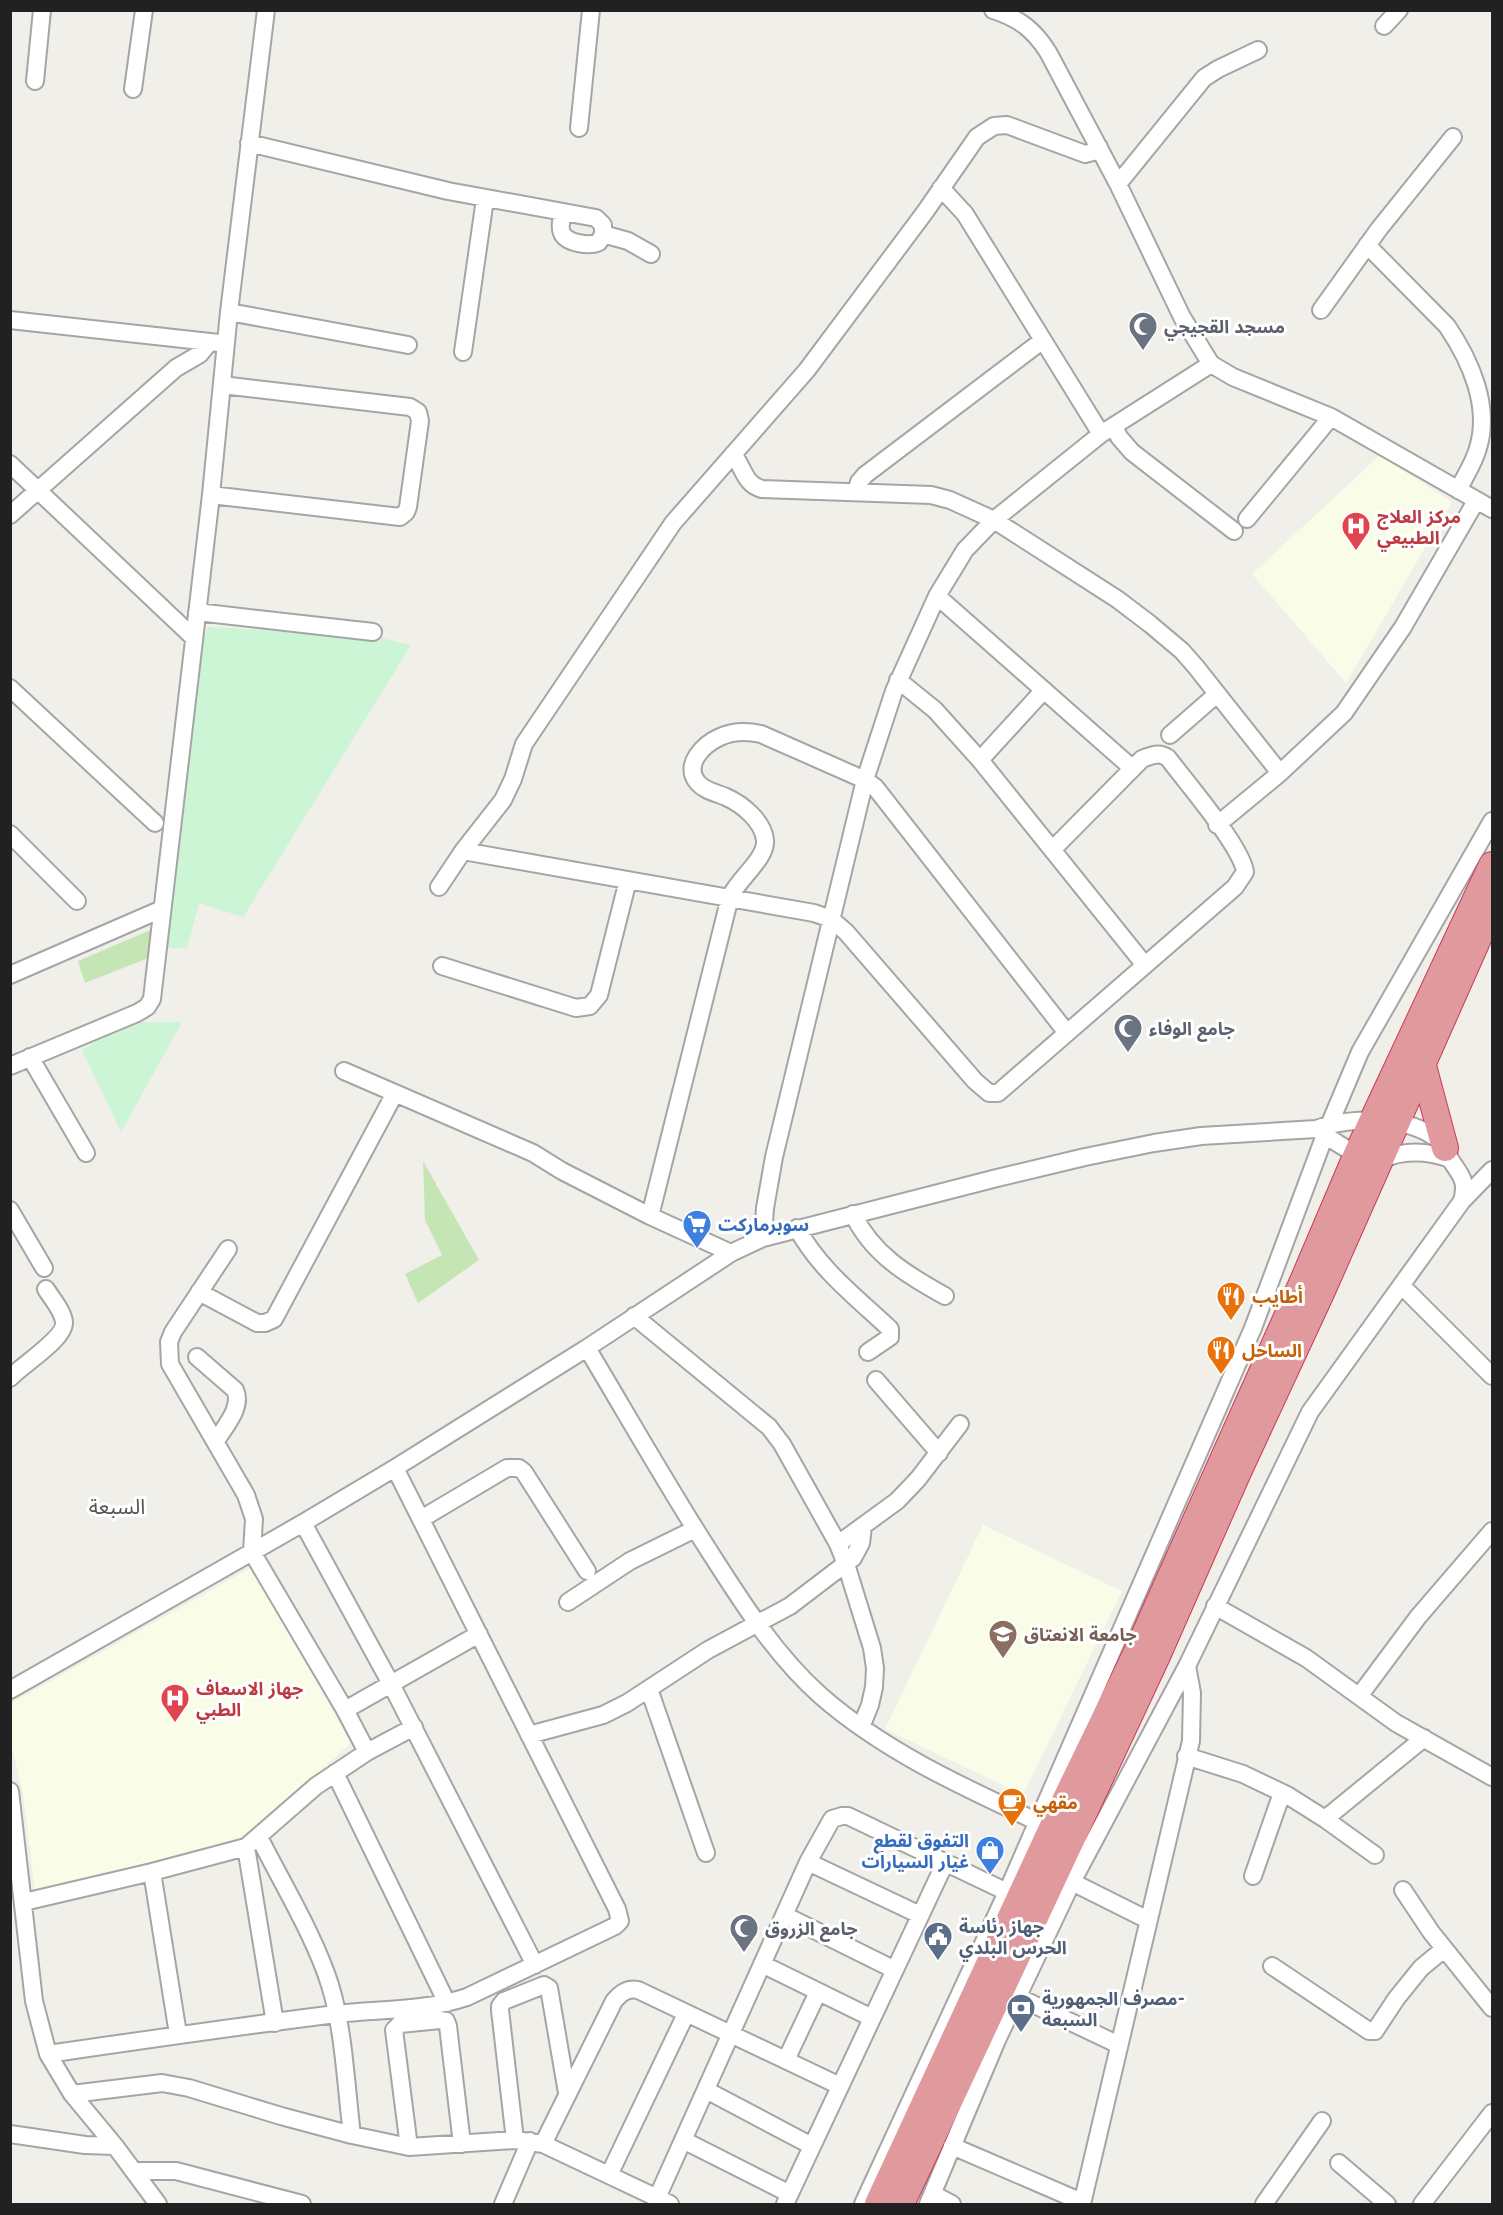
<svg xmlns="http://www.w3.org/2000/svg" width="1503" height="2215" viewBox="0 0 1503 2215" font-family="Quicksand,'Noto Sans Arabic',sans-serif">
  <style>
    .education { fill: #f9fce6 }
    .grass { fill: #c6e5b4 }
    .park { fill: #cbf5d5 }
    .lines { fill: none; stroke-linecap: round; stroke-linejoin: round }
    .minor-casing { stroke: #a5a5a5; stroke-width: 20 }
    .highway-casing { stroke: #cb3957; stroke-width: 28 }
    .minor { stroke: #fff; stroke-width: 16 }
    .highway { stroke: #e0999c; stroke-width: 26 }
    .labels { text-anchor: middle; dominant-baseline: central; stroke-width: 6; stroke-linejoin: round; paint-order: stroke }
    .worship-label { font-size: 18px; font-weight: bold; fill: #5b616d; stroke: #fff; text-anchor: start }
    .health-label { font-size: 18px; font-weight: bold; fill: #be3a42; stroke: #fff; text-anchor: start }
    .shop-label { font-size: 18px; font-weight: bold; fill: #366cbe; stroke: #fff; text-anchor: start }
    .food-label { font-size: 18px; font-weight: bold; fill: #c56008; stroke: #fff; text-anchor: start }
    .education-label { font-size: 18px; font-weight: bold; fill: #785e54; stroke: #fff; text-anchor: start }
    .service-label { font-size: 18px; font-weight: bold; fill: #4e5e75; stroke: #fff; text-anchor: start }
    .quarter-label { font-size: 21px; fill: #545454; stroke: #fff }
  </style>
  <rect width="100%" height="100%" fill="#f1efe9"/>
  <path class="education" d="M1380,455l72,47 -106,181 -94,-109z
    M983,1525l139,66 -99,204 -138,-66z
    M252,1567l99,176 -105,95 -211,53 -12,-98 -12,-50 -1,-39z"/>
  <path class="grass" d="M155,928l-4,29 -66,26 -7,-22z
    M423,1161l56,99 -61,43 -13,-29 37,-19 -17,-35z"/>
  <path class="park" d="M208,627l165,9 38,9 -168,272 -44,-14 -12,45h-20l34,-305z
    M131,1022h51l-61,110 -39,-82z"/>
  <g class="lines">
    <g class="minor-casing">
      <path id="minor" d="M993,10c26,8 41,20 55,42l70,132 64,133 29,47 22,13 98,40 161,92
        M1384,26l15,-16
        M35,81l7,-71
        M133,89l11,-79
        M579,128l12,-118
        M249,143l199,48 148,27 7,7v9l-4,8c-9,5 -33,1 -37,-9 -3,-6 0,-15 1,-21
        M1118,184l86,-106 14,-9 40,-19
        M941,188l24,26 136,220
        M603,234l25,7 23,13
        M1367,245l80,81c23,34 44,80 31,122 -4,15 -13,28 -20,42
        M1321,310l58,-81 74,-92
        M229,312l179,33
        M10,320l209,23
        M463,352l22,-153
        M1114,426l5,11 13,15 102,79
        M733,454c11,14 11,30 29,35l169,6 19,5 44,20 123,79 33,25 32,27 14,16 84,106
        M10,464l184,174
        M856,492l3,-10 6,-7 178,-135
        M211,495l189,22 6,-5 2,-5 12,-86 -2,-9 -8,-5 -188,-22
        M10,515l166,-147 24,-14 9,-11
        M1247,519l84,-102
        M937,596l195,172
        M197,612l176,20
        M898,680l37,30 45,50 164,204
        M10,688l145,135
        M1170,735l47,-41
        M980,760l64,-70
        M1217,825l63,-52 64,-60 59,-86 73,-126
        M10,834l67,67
        M463,851l351,62 17,6 15,13 129,149 14,12h9l237,-206 10,-15c-3,-25 -59,-90 -77,-114 -9,-6 -16,-3 -26,1l-89,90
        M439,887l24,-36 40,-51 10,-21 11,-35 149,-221 134,-153 118,-158 52,-75 17,-11 13,-1 78,29 8,-2 6,-5
        M442,966l134,42 14,-2 9,-11 29,-115
        M10,975l152,-66
        M30,1057l56,96
        M10,1066l127,-53 10,-6 5,-8 59,-504 18,-183 37,-302
        M344,1071l189,82 29,18 88,45 81,37
        M1317,1129c18,13 40,30 64,29 6,0 12,-3 18,-4 17,-3 35,-1 51,5
        M1462,1201l30,-31
        M10,1210l34,58
        M853,1214c19,40 54,61 92,82
        M650,1216l80,-319c9,-19 37,-39 35,-57 -2,-19 -23,-36 -39,-43 -9,-4 -21,-6 -28,-14 -16,-18 6,-39 22,-46 13,-6 27,-6 41,-3l104,46 10,7 192,246
        M797,1228c22,41 60,70 93,101v8l-22,15
        M763,1238l2,-30 9,-51 91,-377 29,-89 43,-95 28,-46 29,-30 107,-86 110,-70
        M228,1249l-55,83 -4,10 1,22 76,131 8,24 -2,33 93,158 22,42
        M1402,1286l90,90
        M199,1292l58,31h8l9,-4 121,-226
        M634,1316l135,111 13,17 56,100 8,20 26,84 3,20 -1,19 -4,18 -9,22
        M587,1348c42,70 82,141 126,209 32,50 64,100 108,139 63,55 140,90 215,125
        M197,1357l38,33c8,17 -10,36 -19,51
        M10,1378c12,-13 56,-40 54,-56 -1,-11 -12,-23 -18,-33
        M876,1380l63,73
        M421,1519l86,-51h12l5,4 63,99
        M303,1523l88,161 144,281
        M838,1544l59,-43 21,-22 42,-55
        M568,1602l62,-41 65,-32
        M1215,1606l91,52 90,65 96,54
        M649,1689l57,164
        M10,1690l293,-167 92,-55 192,-120 144,-95 32,-15 234,-60 88,-21 69,-14 47,-7 115,-7c35,-13 102,-14 128,17 3,4 4,9 6,13 10,16 18,21 12,42l-152,211 -123,254 -115,216 -75,158 -69,164
        M1360,1695l58,-78 74,-86
        M345,1710l134,-76
        M529,1735l74,-20 24,-12 81,-53 82,-44 63,-48 8,-15 2,-16
        M1186,1756l57,18 44,21 38,24 99,-81
        M335,1773l112,230
        M10,1791l24,210 14,53 24,40 43,52 43,58
        M1325,1819l50,36
        M259,1837c23,46 56,100 71,148 14,45 16,102 22,150
        M246,1847l29,176
        M808,1862l112,53
        M152,1872l26,162
        M1253,1876l29,-83
        M1072,1882l76,38
        M1403,1890l28,42 61,76
        M24,1902l128,-30 94,-25 70,-61 51,-34 47,-25
        M784,1915l111,55
        M762,1964l110,54
        M1272,1966l97,65h6l21,-32 25,-31 23,-19
        M1018,1997l101,48
        M48,2054c96,-14 192,-28 288,-40 43,-5 90,-3 131,-17l148,-71 5,-5 -3,-12 -222,-441
        M786,2060l32,-68
        M706,2090l106,56
        M72,2094l90,-11 27,5 92,28 71,19 57,12 106,-7 28,4 127,60
        M10,2134l75,11 30,1
        M515,2140l-15,-130v-4l4,-5 40,-16 5,3 18,105
        M683,2140l107,54
        M543,2144l71,-143c7,-8 13,-13 24,-11l202,96
        M952,2146l130,56
        M409,2147l-15,-117 6,-6 40,-4 6,1 2,5 14,118
        M1339,2163l48,41
        M134,2171h42l126,33
        M609,2175l77,-161
        M933,2194l19,10
        M657,2198l151,-336 24,-43 10,-3h6l159,76
        M503,2204l27,-63
        M785,2204l160,-341
        M863,2204l144,-312 246,-564 72,-193 35,-83 132,-231
        M1082,2204l109,-463 1,-48 -5,-27
        M1264,2204l58,-83
        M1422,2204l70,-91"/>
    </g>
    <g class="highway-casing">
      <path id="highway" d="M1422,1062l23,86
        M878,2204l182,-393 76,-157 167,-373 54,-127 135,-289
        M901,2204l256,-548 81,-184 83,-179 171,-386"/>
    </g>
    <use href="#minor" class="minor"/>
    <use href="#highway" class="highway"/>
  </g>
  <defs>
    <g id="mosque-pin" transform="scale(1.5)"><path d="M0 17L-7.5 6A9.5 9.5 0 1 1 7.5 6Z" fill="#6b7280" stroke="#fff"/><path d="M3.5-4.9A6 6 0 1 0 3.5 4.9A5 5 0 1 1 3.5-4.9Z" fill="#fff"/></g>
    <g id="hospital-pin" transform="scale(1.5)"><path d="M0 17L-7.5 6A9.5 9.5 0 1 1 7.5 6Z" fill="#e0444e" stroke="#fff"/><path d="M-5-5h3v3.5h4V-5h3V5h-3V1.5h-4V5h-3Z" fill="#fff"/></g>
    <g id="supermarket-pin" transform="scale(1.5)"><path d="M0 17L-7.5 6A9.5 9.5 0 1 1 7.5 6Z" fill="#3f7fe0" stroke="#fff"/><path d="M-6-5.5h2.5l.6 2H6L4.5 2H-2.5L-4.4-4H-6ZM-1.5 3.2a1.3 1.3 0 1 0 .1 0ZM3 3.2a1.3 1.3 0 1 0 .1 0Z" fill="#fff"/></g>
    <g id="restaurant-pin" transform="scale(1.5)"><path d="M0 17L-7.5 6A9.5 9.5 0 1 1 7.5 6Z" fill="#e8710a" stroke="#fff"/><path d="M-5-6h1v4h1v-4h1v4h1v-4h1v5L-1.5 .5V6h-2V.5L-5-1ZM5-6V6H3V1.5H1.5Q1.5-4 5-6Z" fill="#fff"/></g>
    <g id="university-pin" transform="scale(1.5)"><path d="M0 17L-7.5 6A9.5 9.5 0 1 1 7.5 6Z" fill="#8d6e63" stroke="#fff"/><path d="M0-5L7-2L0 1L-7-2ZM-4 1L0 2.5L4 1V4Q0 6-4 4Z" fill="#fff"/></g>
    <g id="cafe-pin" transform="scale(1.5)"><path d="M0 17L-7.5 6A9.5 9.5 0 1 1 7.5 6Z" fill="#e8710a" stroke="#fff"/><path d="M-5.5-4.5H6V0H3Q3 3.5 0 3.5H-2.5Q-5.5 3.5-5.5 0ZM3-3.2v2h1.7v-2ZM-6 4.5H4V6H-6Z" fill="#fff"/></g>
    <g id="shop-pin" transform="scale(1.5)"><path d="M0 17L-7.5 6A9.5 9.5 0 1 1 7.5 6Z" fill="#3f7fe0" stroke="#fff"/><path d="M-5-2.5h2.3a2.7 3.5 0 0 1 5.4 0H5L5.5 6h-11ZM-1.5-2.5h3a1.5 2.3 0 0 0-3 0Z" fill="#fff"/></g>
    <g id="civic-pin" transform="scale(1.5)"><path d="M0 17L-7.5 6A9.5 9.5 0 1 1 7.5 6Z" fill="#5c6f8a" stroke="#fff"/><path d="M-.6-6.5H3V-4.5H.6V-3L4-1V1h2V6H-6V1h2V-1L-.6-3ZM-1.2 2.5V6h2.4V2.5Z" fill="#fff"/></g>
    <g id="bank-pin" transform="scale(1.5)"><path d="M0 17L-7.5 6A9.5 9.5 0 1 1 7.5 6Z" fill="#5c6f8a" stroke="#fff"/><path d="M-6-4H6V4H-6ZM0-2.3a2.3 2.3 0 1 0 0 4.6a2.3 2.3 0 1 0 0-4.6Z" fill="#fff"/></g>
  </defs>
  <g fill-rule="evenodd">
    <use href="#mosque-pin" x="1143" y="326"/>
    <use href="#hospital-pin" x="1356" y="526"/>
    <use href="#mosque-pin" x="1128" y="1028"/>
    <use href="#supermarket-pin" x="697" y="1224"/>
    <use href="#restaurant-pin" x="1231" y="1296"/>
    <use href="#restaurant-pin" x="1221" y="1350"/>
    <use href="#university-pin" x="1003" y="1634"/>
    <use href="#hospital-pin" x="175" y="1698"/>
    <use href="#cafe-pin" x="1012" y="1802"/>
    <use href="#shop-pin" x="990" y="1850"/>
    <use href="#mosque-pin" x="744" y="1928"/>
    <use href="#civic-pin" x="938" y="1936"/>
    <use href="#bank-pin" x="1021" y="2008"/>
  </g>
  <g class="labels">
    <g class="worship-label">
      <text x="1164" y="326">مسجد القجيجي</text>
      <text x="1149" y="1028">جامع الوفاء</text>
      <text x="765" y="1928">جامع الزروق</text>
    </g>
    <g class="health-label">
      <text x="1377" y="516">مركز العلاج<tspan x="1377" dy="21">الطبيعي</tspan></text>
      <text x="196" y="1688">جهاز الاسعاف<tspan x="196" dy="21">الطبي</tspan></text>
    </g>
    <g class="shop-label">
      <text x="718" y="1224">سوبرماركت</text>
      <text x="969" y="1840" text-anchor="end">التفوق لقطع<tspan x="969" dy="21">غيار السيارات</tspan></text>
    </g>
    <g class="food-label">
      <text x="1252" y="1296">أطايب</text>
      <text x="1242" y="1350">الساحل</text>
      <text x="1033" y="1802">مقهي</text>
    </g>
    <g class="education-label">
      <text x="1024" y="1634">جامعة الانعتاق</text>
    </g>
    <g class="service-label">
      <text x="959" y="1926">جهاز رئاسة<tspan x="959" dy="21">الحرس البلدي</tspan></text>
      <text x="1042" y="1998">مصرف الجمهورية-<tspan x="1042" dy="21">السبعة</tspan></text>
    </g>
    <g class="quarter-label">
      <text x="117" y="1506">السبعة</text>
    </g>
  </g>
  <rect width="1503" height="2215" fill="none" stroke="#212121" stroke-width="24"/>
</svg>
